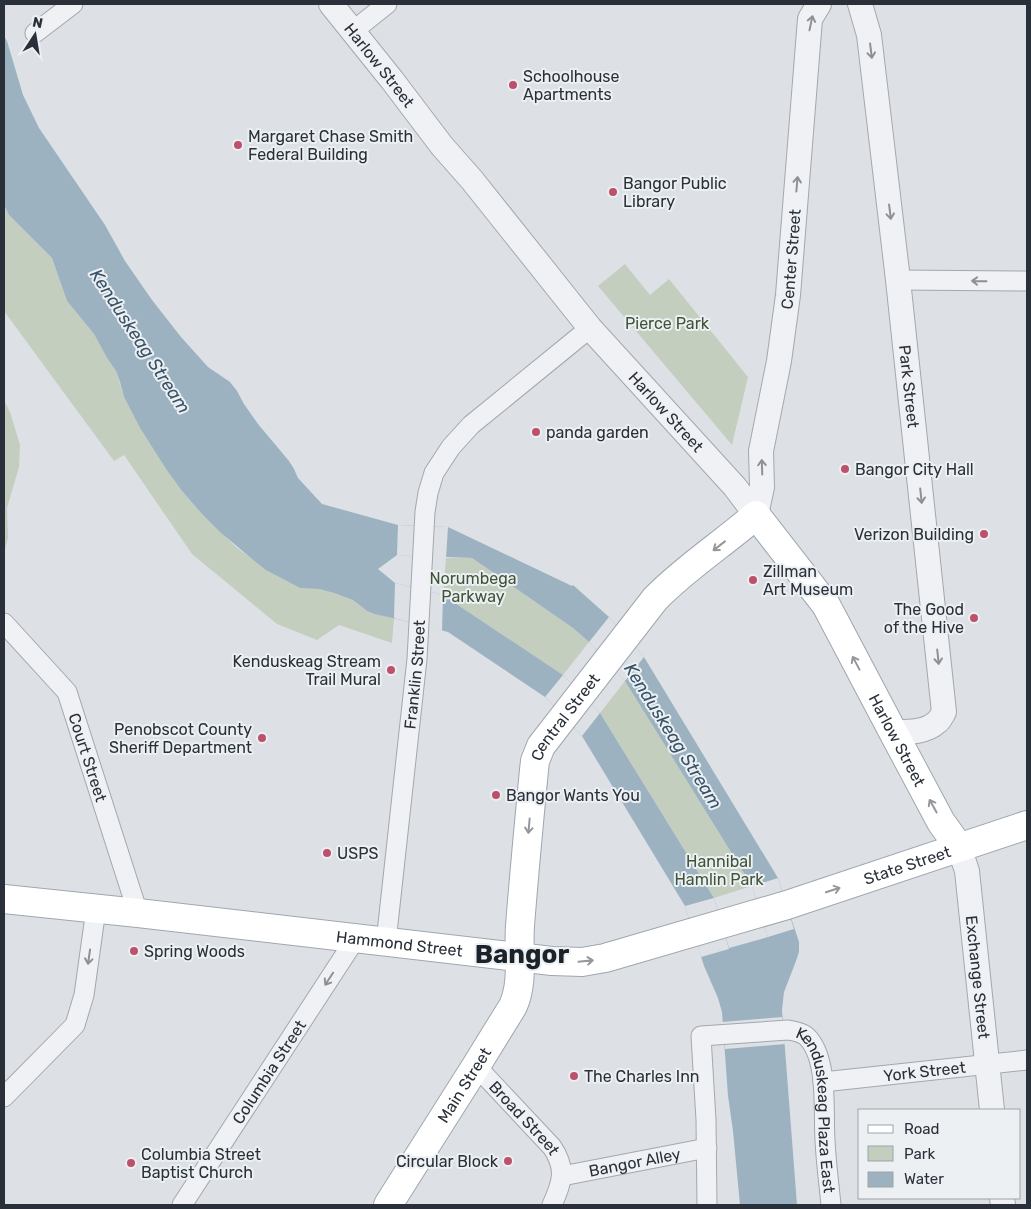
<svg xmlns="http://www.w3.org/2000/svg" width="1031" height="1209" viewBox="0 0 1031 1209" font-family="Rubik,sans-serif">
  <style>
    .green { fill: #c4cebf }
    .water { fill: #9cb2c1; fill-rule: evenodd }
    .pier { fill: #dde1e5 }
    .lines { fill: none; stroke-linecap: round; stroke-linejoin: round }
    .minor-casing { stroke: #a3a8ae; stroke-width: 21 }
    .tertiary-casing { stroke: #a3a8ae; stroke-width: 26 }
    .primary-casing { stroke: #9ea7af; stroke-width: 30 }
    .minor { stroke: #eff1f4; stroke-width: 19 }
    .tertiary { stroke: #eff1f4; stroke-width: 24 }
    .primary { stroke: #fff; stroke-width: 28 }
    .oneway { stroke: #8c9097 }
    .oneway2 { stroke: #94989c }
    .poi-dot { fill: #bd506b; stroke: #ecf0f3; stroke-width: 2 }
    .labels { text-anchor: middle; dominant-baseline: central; stroke-width: 4; stroke-linejoin: round; paint-order: stroke }
    .street-label { font-size: 16px; fill: #29303a; stroke: #ecf0f3 }
    .poi-label { font-size: 16px; fill: #29303a; stroke: #ecf0f3; text-anchor: start }
    .park-label { font-size: 16px; fill: #405438; stroke: #ecf0f3 }
    .water-label { font-size: 18px; font-style: italic; fill: #385268; stroke: #ecf0f3 }
    .town-label { font-size: 26px; font-weight: bold; fill: #1b222a; stroke: #ecf0f3 }
  </style>
  <rect width="100%" height="100%" fill="#dde1e5"/>
  <path class="green" d="M4,205l5,10 43,43 15,43 27,33 13,24 9,13 8,26 16,31 26,41 16,22 20,23 34,33 16,12 31,20 17,9 19,1 15,4 19,7 14,11 7,3 20,4 -2,25 -53,-18 -22,15 -40,-16 -85,-70 -68,-99 -10,6 -110,-150z
    M625,264l25,31 19,-16 79,98 -16,68 -134,-159z
    M4,400l6,12 10,33 -1,22 -12,41 1,30 -4,15z
    M446,558h26l101,70 16,14 -26,33 -120,-80z
    M625,681l127,205 -38,12 -114,-185z"/>
  <path class="water" d="M4,36l3,5 16,54 16,33 66,97 20,36 27,39 29,37 27,30 22,15 7,9 7,13 14,20 31,37 5,8 4,9 24,26 76,21 50,2 124,59 1,-1 36,32 35,40 134,221 21,64v10l-3,9 -12,31 -2,18 15,195h-57l-7,-74 -5,-35 -6,-84 -4,-14 -14,-32 -19,-60 -103,-170 -37,-39 -97,-65 -51,-13 -23,-5 -7,-3 -14,-11 -19,-7 -15,-4 -19,-1 -34,-18 -14,-11 -32,-27 -18,-18 -20,-23 -16,-22 -26,-41 -16,-31 -4,-15 -4,-11 -9,-13 -13,-24 -27,-33 -15,-43 -43,-43 -5,-10zM397,555l75,3 101,70 16,14 36,39 127,205 16,51 -39,11 -15,-50 -114,-185 -37,-38 -120,-80 -48,-12 -17,-14z"/>
  <path class="pier" d="M398,525l50,2 -2,31 -49,-3z
    M395,583l48,12 -1,36 -48,-13z
    M609,617l35,40 -19,24 -36,-39z
    M563,675l37,38 -18,23 -37,-39z
    M778,878l16,51 -26,8 -16,-51z
    M714,898l15,51 -28,8 -16,-51z
    M782,1017l3,27 -60,5 -3,-27z"/>
  <g class="lines">
    <g class="minor-casing">
      <g id="minor">
        <path d="M353,31l34,-27"/>
        <path d="M35,33l38,-29"/>
        <path d="M898,280l129,1"/>
        <path id="s1" d="M4,623l63,69 71,221"/>
        <path id="s2" d="M386,942l31,-283 8,-147 3,-19 6,-20 17,-26 20,-22 119,-97"/>
        <path id="s3" d="M476,1066l76,81c15,22 10,36 0,58"/>
        <path id="s4" d="M823,1082l204,-22"/>
        <path d="M4,1097l71,-72 9,-30 12,-86"/>
        <path id="s5" d="M562,1176l145,-28"/>
        <path id="s6" d="M182,1205l174,-267"/>
        <path id="s7" d="M707,1205l-1,-85 -5,-84 87,-6c6,1 13,2 18,6 23,21 17,76 19,104 1,22 4,44 6,65"/>
      </g>
    </g>
    <g class="tertiary-casing">
      <g id="tertiary">
        <path id="s8" d="M331,4l61,76 50,66 30,34 118,148 145,159 21,28"/>
        <path id="s9" d="M860,4l9,31 29,245 46,432c-2,3 -4,8 -7,10 -12,11 -30,10 -44,10"/>
        <path id="s10" d="M756,515l6,-28 -1,-36 18,-90 9,-66 22,-276 9,-15"/>
        <path id="s11" d="M959,847l8,24 25,239"/>
        <path d="M1002,1198l1,7"/>
      </g>
    </g>
    <g class="primary-casing">
      <g id="primary">
        <path id="s12" d="M4,899l134,14 414,48 30,1 23,-4 182,-53 240,-80"/>
        <path id="s13" d="M388,1205l88,-139 37,-60c11,-24 5,-53 7,-80 4,-52 9,-104 14,-156l1,-9 6,-15 114,-147c30,-31 69,-56 101,-84l70,90 67,127 48,90 18,25"/>
      </g>
    </g>
    <use href="#minor" class="minor"/>
    <use href="#tertiary" class="tertiary"/>
    <use href="#primary" class="primary"/>
  </g>
  <defs><path id="oneway-shaft" d="M-6 0H5M1.5-3L5.5 0L1.5 3" fill="none" stroke-width="1.6" stroke-linecap="round" stroke-linejoin="round" transform="scale(1.25)"/></defs>
  <g class="oneway">
    <use href="#oneway-shaft" transform="translate(811 23) rotate(-78)"/>
    <use href="#oneway-shaft" transform="translate(871 51) rotate(83)"/>
    <use href="#oneway-shaft" transform="translate(797 184) rotate(-85)"/>
    <use href="#oneway-shaft" transform="translate(890 212) rotate(83)"/>
    <use href="#oneway-shaft" transform="translate(979 281) rotate(-179)"/>
    <use href="#oneway-shaft" transform="translate(762 467) rotate(-92)"/>
    <use href="#oneway-shaft" transform="translate(921 496) rotate(84)"/>
    <use href="#oneway-shaft" transform="translate(938 657) rotate(84)"/>
    <use href="#oneway-shaft" transform="translate(89 957) rotate(98)"/>
    <use href="#oneway-shaft" transform="translate(329 979) rotate(123)"/>
  </g>
  <g class="oneway2">
    <use href="#oneway-shaft" transform="translate(719 546) rotate(142)"/>
    <use href="#oneway-shaft" transform="translate(856 663) rotate(-118)"/>
    <use href="#oneway-shaft" transform="translate(933 806) rotate(-119)"/>
    <use href="#oneway-shaft" transform="translate(529 826) rotate(95)"/>
    <use href="#oneway-shaft" transform="translate(833 890) rotate(-18)"/>
    <use href="#oneway-shaft" transform="translate(586 961) rotate(-6)"/>
  </g>
  <g class="poi-dot">
    <circle cx="513" cy="85" r="5"/>
    <circle cx="238" cy="145" r="5"/>
    <circle cx="613" cy="192" r="5"/>
    <circle cx="536" cy="432" r="5"/>
    <circle cx="845" cy="469" r="5"/>
    <circle cx="984" cy="534" r="5"/>
    <circle cx="753" cy="580" r="5"/>
    <circle cx="974" cy="618" r="5"/>
    <circle cx="391" cy="670" r="5"/>
    <circle cx="262" cy="738" r="5"/>
    <circle cx="496" cy="795" r="5"/>
    <circle cx="327" cy="853" r="5"/>
    <circle cx="134" cy="951" r="5"/>
    <circle cx="574" cy="1076" r="5"/>
    <circle cx="508" cy="1161" r="5"/>
    <circle cx="131" cy="1163" r="5"/>
  </g>
  <g class="labels">
    <g class="street-label">
      <text stroke="none"><textPath href="#s8" startOffset="78">Harlow Street</textPath></text>
      <text stroke="none"><textPath href="#s10" startOffset="259">Center Street</textPath></text>
      <text stroke="none"><textPath href="#s9" startOffset="386">Park Street</textPath></text>
      <text stroke="none"><textPath href="#s8" startOffset="528">Harlow Street</textPath></text>
      <text stroke="none"><textPath href="#s2" startOffset="269">Franklin Street</textPath></text>
      <text stroke="none"><textPath href="#s13" startOffset="535">Central Street</textPath></text>
      <text stroke="none"><textPath href="#s13" startOffset="1082">Harlow Street</textPath></text>
      <text stroke="none"><textPath href="#s1" startOffset="162">Court Street</textPath></text>
      <text stroke="none"><textPath href="#s12" startOffset="921">State Street</textPath></text>
      <text stroke="none"><textPath href="#s12" startOffset="398">Hammond Street</textPath></text>
      <text stroke="none"><textPath href="#s11" startOffset="132">Exchange Street</textPath></text>
      <text stroke="none"><textPath href="#s4" startOffset="102">York Street</textPath></text>
      <text stroke="none"><textPath href="#s6" startOffset="159">Columbia Street</textPath></text>
      <text stroke="none"><textPath href="#s13" startOffset="142">Main Street</textPath></text>
      <text stroke="none"><textPath href="#s7" startOffset="351">Kenduskeag Plaza East</textPath></text>
      <text stroke="none"><textPath href="#s3" startOffset="71">Broad Street</textPath></text>
      <text stroke="none"><textPath href="#s5" startOffset="74">Bangor Alley</textPath></text>
    </g>
    <g class="poi-label">
      <text x="523" y="76">Schoolhouse<tspan x="523" dy="18">Apartments</tspan></text>
      <text x="248" y="136">Margaret Chase Smith<tspan x="248" dy="18">Federal Building</tspan></text>
      <text x="623" y="183">Bangor Public<tspan x="623" dy="18">Library</tspan></text>
      <text x="546" y="432">panda garden</text>
      <text x="855" y="469">Bangor City Hall</text>
      <text x="974" y="534" text-anchor="end">Verizon Building</text>
      <text x="763" y="571">Zillman<tspan x="763" dy="18">Art Museum</tspan></text>
      <text x="964" y="609" text-anchor="end">The Good<tspan x="964" dy="18">of the Hive</tspan></text>
      <text x="381" y="661" text-anchor="end">Kenduskeag Stream<tspan x="381" dy="18">Trail Mural</tspan></text>
      <text x="252" y="729" text-anchor="end">Penobscot County<tspan x="252" dy="18">Sheriff Department</tspan></text>
      <text x="506" y="795">Bangor Wants You</text>
      <text x="337" y="853">USPS</text>
      <text x="144" y="951">Spring Woods</text>
      <text x="584" y="1076">The Charles Inn</text>
      <text x="141" y="1154">Columbia Street<tspan x="141" dy="18">Baptist Church</tspan></text>
      <text x="498" y="1161" text-anchor="end">Circular Block</text>
    </g>
    <g class="park-label">
      <text x="667" y="323">Pierce Park</text>
      <text x="473" y="578">Norumbega<tspan x="473" dy="18">Parkway</tspan></text>
      <text x="719" y="861">Hannibal<tspan x="719" dy="18">Hamlin Park</tspan></text>
    </g>
    <g class="water-label">
      <text transform="translate(140 341) rotate(57)">Kenduskeag Stream</text>
      <text transform="translate(673 736) rotate(58)">Kenduskeag Stream</text>
    </g>
    <g class="town-label">
      <text x="522" y="954">Bangor</text>
    </g>
  </g>
  <rect width="1031" height="1209" fill="none" stroke="#29303a" stroke-width="10"/>
  <rect x="858" y="1109" width="162" height="90" fill="#ecf0f3" stroke="#9ea3a9"/>
  <rect x="868" y="1125" width="25" height="8" fill="#ffffff" stroke="#9ea3a9"/>
  <text x="904" y="1134" font-size="15" fill="#29303a">Road</text>
  <rect x="868" y="1146" width="25" height="15" fill="#c4cebf" stroke="#9ea3a9"/>
  <text x="904" y="1159" font-size="15" fill="#29303a">Park</text>
  <rect x="868" y="1172" width="25" height="15" fill="#9cb2c1" stroke="#9ea3a9"/>
  <text x="904" y="1184" font-size="15" fill="#29303a">Water</text>
  <g transform="translate(35 35) rotate(12)" stroke="#ecf0f3" stroke-width="4" paint-order="stroke">
  <path d="M0-4L9 19L0 12L-9 19Z" fill="#29303a"/>
  <text y="-8" font-size="14" font-weight="bold" text-anchor="middle" fill="#29303a">N</text>
  </g>
</svg>
